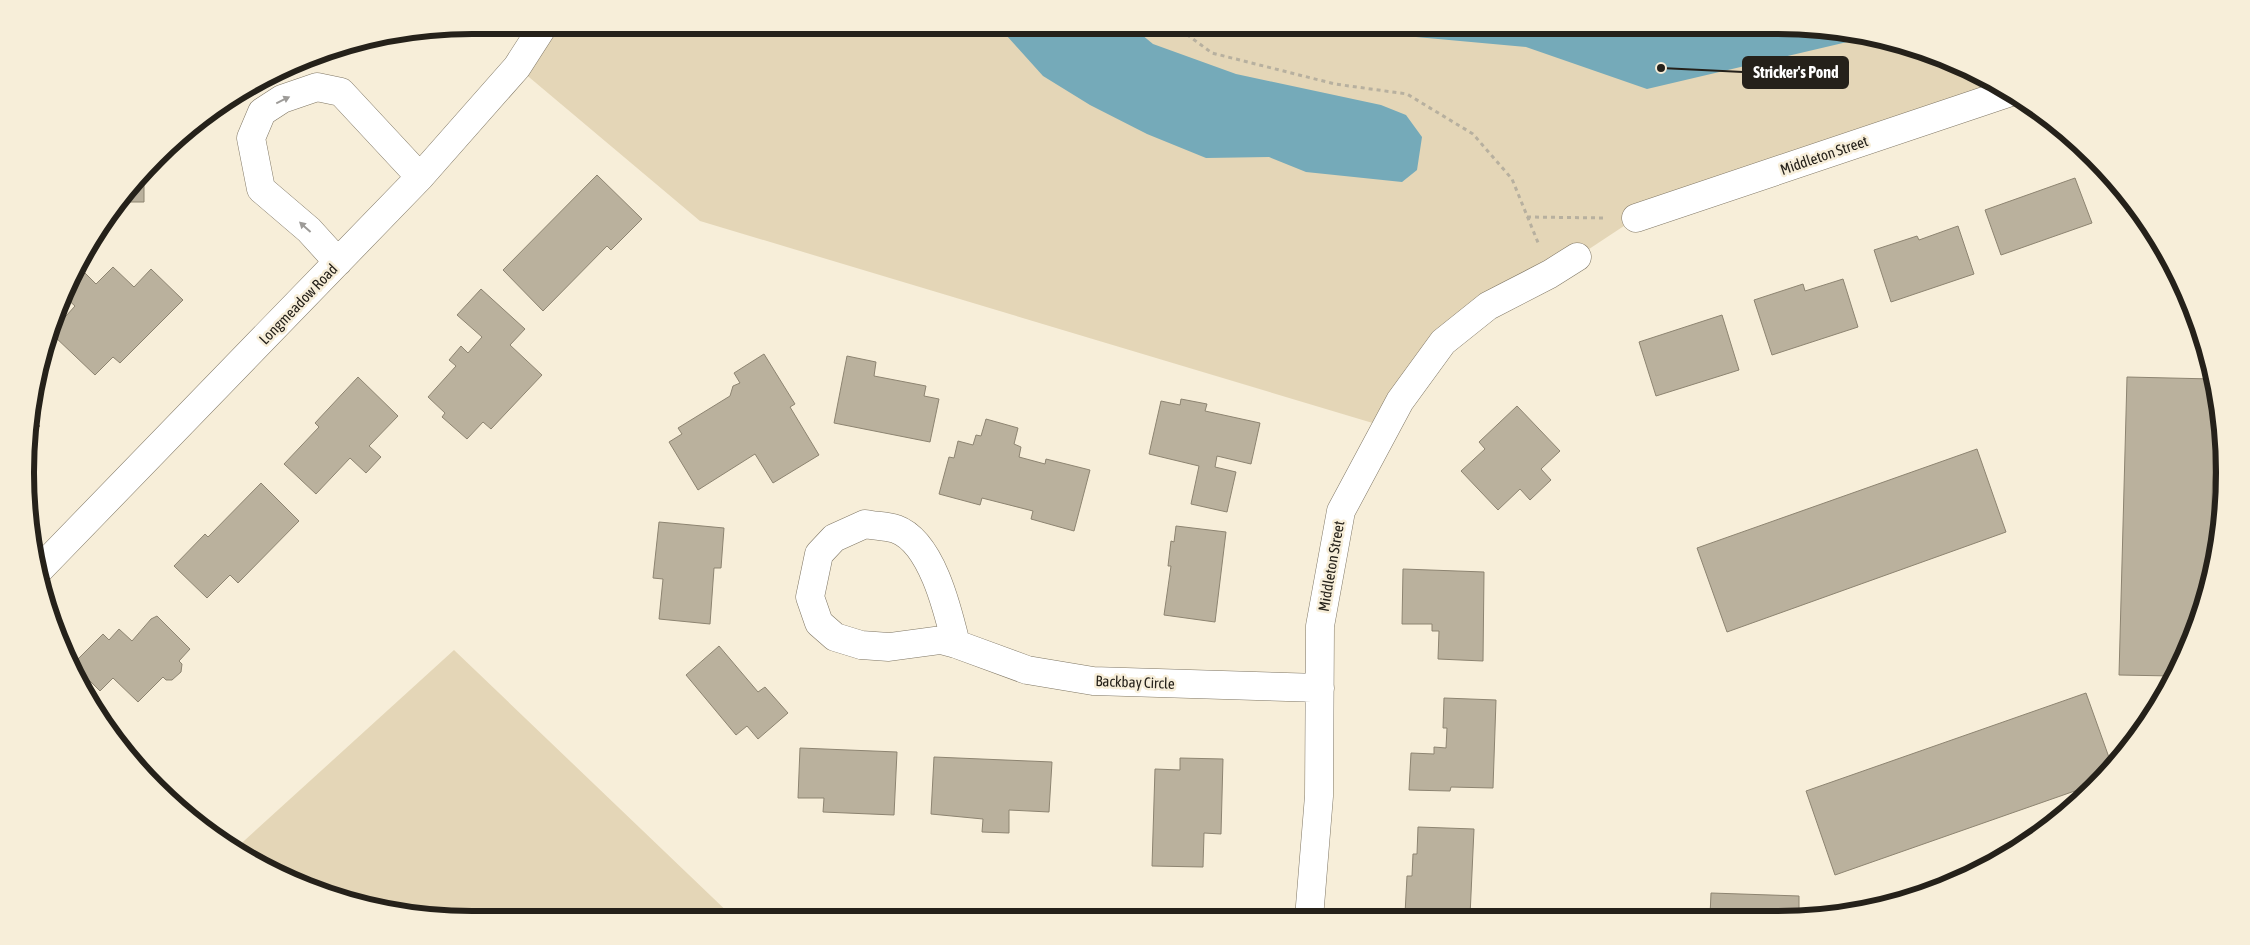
<svg xmlns="http://www.w3.org/2000/svg" width="2250" height="945" viewBox="0 0 2250 945" font-family="'Asap Condensed',sans-serif">
  <style>
    .green { fill: #e4d6b7 }
    .water { fill: #75aab9 }
    .building { fill: #bab19d; stroke: #8d8471 }
    .lines { fill: none; stroke-linecap: round; stroke-linejoin: round }
    .minor-casing { stroke: #7f7664; stroke-width: 29 }
    .path { stroke: #b7b09f; stroke-width: 3; stroke-dasharray: 4 4; stroke-linecap: butt }
    .minor { stroke: #fff; stroke-width: 28 }
    .oneway { fill: #9d9b98 }
    .labels { text-anchor: middle; dominant-baseline: central; stroke-width: 5; stroke-linejoin: round; paint-order: stroke }
    .street-label { font-size: 15px; fill: #25211a; stroke: #f7eed9 }
    .rim { fill: none; stroke: #25211a; stroke-width: 6 }
    .leader { fill: none; stroke: #25211a; stroke-width: 2 }
    .callout-dot { fill: #25211a; stroke: #f7eed9; stroke-width: 2 }
    .callout { fill: #25211a; stroke: #25211a; stroke-width: 2 }
    .callout-label { font-size: 16px; text-anchor: middle; font-weight: bold; fill: #fff }
  </style>
  <rect width="100%" height="100%" fill="#f7eed9"/>
  <path class="green" d="M544,25h1234l144,24 79,36 -365,133 -59,39 -89,49 -102,121 -686,-206 -183,-154z
    M454,650l281,269 -263,1 -144,-24 -79,-36 -15,-10z"/>
  <path class="water" d="M997,25h133l23,19 83,30 145,31 25,10 16,22 -5,33 -15,12 -96,-10 -37,-15 -63,1 -59,-24 -57,-29 -47,-29z
    M1284,25h494l82,14 -213,50 -121,-42z"/>
  <path class="building" d="M597,175l45,44 -31,31 -4,-4 -64,65 -40,-41z
    M144,176v26h-21z
    M2075,178l17,45 -91,32 -16,-45z
    M2117,184l16,16 5,8 -11,4z
    M1958,226l16,48 -83,28 -17,-52 43,-14 2,4z
    M113,267l21,20 17,-18 32,31 -63,63 -7,-6 -18,18 -42,-40 3,-8 19,-21 -9,-8 5,-12 13,-14 12,12z
    M1843,279l15,48 -86,28 -18,-55 49,-16 2,7z
    M481,289l44,40 -15,16 32,30 -51,54 -8,-7 -16,17 -25,-22 3,-4 -17,-16 28,-31 -7,-6 12,-14 7,7 14,-16 -25,-22z
    M1722,315l17,55 -83,26 -17,-54z
    M764,354l31,50 -5,3 29,48 -46,28 -18,-29 -57,36 -29,-48 13,-8 -4,-6 52,-32 3,-10 7,-3 -6,-10z
    M847,356l29,6 -2,14 52,10 -2,10 15,3 -9,43 -96,-19z
    M358,377l40,39 -29,30 12,11 -15,16 -16,-15 -34,36 -32,-30 35,-37 -4,-4z
    M2127,377l86,2 2,8 -5,191 -9,39 -29,59 -53,-1z
    M1181,399l26,5 -2,7 55,12 -9,41 -34,-8 -2,11 21,5 -9,40 -36,-8 8,-38 -50,-12 12,-53 19,4z
    M1517,406l43,45 -19,18 10,11 -21,20 -10,-11 -22,21 -37,-39 24,-22 -6,-7z
    M30,417l10,9 -12,12z
    M986,419l32,9 -4,16 7,3 -2,10 26,7 1,-5 44,11 -16,61 -43,-12 2,-8 -51,-13 -2,7 -41,-11 10,-37 5,1 4,-17 15,4 3,-10 5,1z
    M1977,449l29,83 -279,100 -30,-84z
    M261,483l38,38 -61,62 -8,-8 -23,23 -33,-32 31,-32 3,3z
    M659,522l65,6 -3,40h-7l-4,56 -51,-5 4,-40 -10,-1z
    M1176,526l50,6 -11,90 -51,-7 7,-49h-3l3,-25 3,1z
    M1403,569l81,3 -1,89 -45,-2 1,-28h-7v-7h-30z
    M157,616l33,33 -11,12 3,3 -1,8 -9,8h-6l-3,-3 -25,25 -25,-24 -13,13 -27,-27 30,-30 6,6 10,-11 13,12 19,-22z
    M719,646l39,46 7,-5 23,26 -30,26 -11,-13 -11,9 -50,-60z
    M2086,693l25,70 -22,23 -254,89 -29,-84z
    M1444,698l52,2 -3,88 -42,-1 -1,4 -41,-1 2,-37 23,1v-7l12,1 1,-20h-4z
    M800,748l97,4 -3,63 -71,-3 1,-14h-26z
    M934,757l118,5 -3,50 -40,-2v23l-27,-1 1,-13 -52,-5z
    M1180,758l43,1 -2,75 -17,-1 -1,34 -51,-1 3,-97 25,1z
    M1418,827l56,2 -4,87 -65,-2 2,-38h5l1,-22h4z
    M1711,893l88,3v20h-89z"/>
  <g class="lines">
    <g class="minor-casing">
      <path id="minor" d="M1636,218l375,-126
        M338,262l-29,-32 -48,-41 -10,-51 11,-26 20,-13 35,-12 24,5 79,85
        M865,524c10,2 22,2 31,5 36,13 52,82 60,115l-15,-4 -52,7 -28,-2 -26,-8 -16,-14 -9,-26 9,-43 15,-16z
        M38,571l382,-394 97,-110 27,-42
        M956,644l71,26 66,11 227,7
        M1309,918l10,-122 1,-170 21,-115 59,-110 43,-59 45,-36 62,-32 27,-17"/>
    </g>
    <path class="path" d="M1174,25l38,28 123,31 72,10 66,40 39,45 27,66
      M1527,217l80,1"/>
    <use href="#minor" class="minor"/>
  </g>
  <defs><path id="oneway-solid" d="M-6-.8H1V-3.2L6.5 0L1 3.2V.8H-6Z" transform="scale(1.25)"/></defs>
  <g class="oneway">
    <use href="#oneway-solid" transform="translate(283 100) rotate(-26)"/>
    <use href="#oneway-solid" transform="translate(305 227) rotate(-138)"/>
  </g>
  <g class="labels">
    <g class="street-label">
      <text transform="translate(1824 155) rotate(-19)">Middleton Street</text>
      <text transform="translate(298 304) rotate(-46)">Longmeadow Road</text>
      <text transform="translate(1331 566) rotate(-80)">Middleton Street</text>
      <text transform="translate(1135 682) rotate(2)">Backbay Circle</text>
    </g>
  </g>
  <path d="M0 0H2250V945H0ZM472 34H1778A438 438 0 0 1 2216 472V473A438 438 0 0 1 1778 911H472A438 438 0 0 1 34 473V472A438 438 0 0 1 472 34Z" fill="#f7eed9" fill-rule="evenodd"/>
  <path class="rim" d="M472 34H1778A438 438 0 0 1 2216 472V473A438 438 0 0 1 1778 911H472A438 438 0 0 1 34 473V472A438 438 0 0 1 472 34Z"/>
  <path class="leader" d="M1661 68L1743 72"/>
  <circle class="callout-dot" cx="1661" cy="68" r="5"/>
  <rect class="callout" x="1743" y="57" width="105" height="31" rx="5"/>
  <g class="callout-label">
    <text x="1796" y="78">Stricker's Pond</text>
  </g>
</svg>
